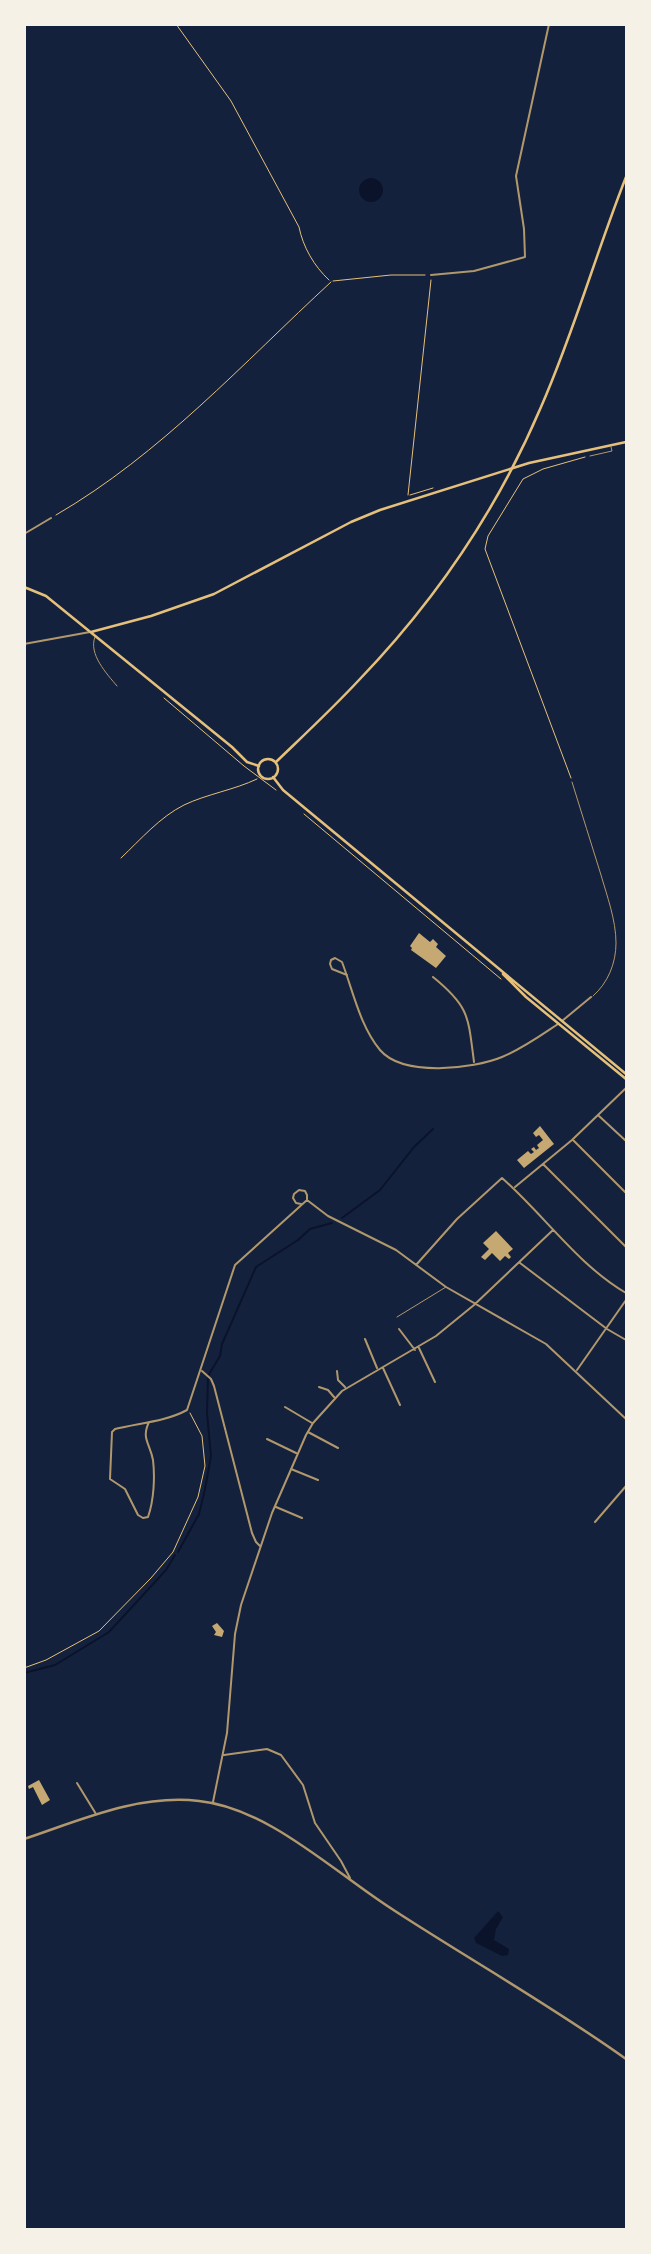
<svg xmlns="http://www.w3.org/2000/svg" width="651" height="2254" viewBox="0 0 651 2254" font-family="Ubuntu,sans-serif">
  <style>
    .water { fill: #0b132b }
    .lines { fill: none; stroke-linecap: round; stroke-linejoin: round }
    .stream { stroke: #0b132b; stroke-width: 2 }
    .building { fill: #c6a872 }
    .path { stroke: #e5c07b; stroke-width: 1 }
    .service { stroke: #b1986c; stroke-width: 1 }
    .minor { stroke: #b1986c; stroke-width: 2 }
    .tertiary { stroke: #b1986c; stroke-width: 2.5 }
    .secondary { stroke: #e5c07b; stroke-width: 2.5 }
    .primary { stroke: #e5c07b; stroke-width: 2.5 }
  </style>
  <rect width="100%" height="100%" fill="#14213d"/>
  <path class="water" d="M359 190a12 12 0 1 1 24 0a12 12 0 1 1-24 0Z
    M498,1911l5,6 -7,12 -2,11 15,9 -1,6 -6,1 -26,-13 -2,-5z"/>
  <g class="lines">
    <path class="stream" d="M342,1218l38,-28 34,-43 19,-18
      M178,1552l21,-38 6,-25 6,-33 -4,-43 1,-37 12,-20 2,-12 34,-77 42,-27 12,-11 22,-6
      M24,1673l31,-8 54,-33 57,-62 9,-15"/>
  </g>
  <path class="building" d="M419,933l11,9 3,-3 5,5 -2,3 10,9 -10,12 -25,-18 1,-2 -2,-2z
    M540,1126l14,18 -30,24 -7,-8 11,-9 3,3 3,-2 -3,-3 3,-2 2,3 3,-2 -2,-3 6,-5 -4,-5 -3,2 -3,-4z
    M496,1231l17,18 -5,4 3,4 -2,2 -4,-3 -5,5 -8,-8 -7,7 -4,-3 8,-8 -6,-6z
    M217,1623l7,8 -2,6 -8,-2 2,-3 -4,-6z
    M39,1780l11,20 -8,5 -9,-18 -4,2 -1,-3z"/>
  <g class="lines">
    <path class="path" d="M176,24l55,77 68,126c4,20 15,39 30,53
      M333,281l58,-6h34
      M408,495l23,-215
      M410,495l23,-7
      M56,515c105,-61 187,-152 275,-233
      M164,698l80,68 32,24
      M571,778l-86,-229 3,-13 35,-57 20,-10 42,-12
      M304,814l197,165
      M121,858c20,-19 39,-41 63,-53 23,-11 50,-15 73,-26
      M24,1668l22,-8 53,-29 52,-53 22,-26 25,-55 7,-31 -3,-30 -12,-23"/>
    <path class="service" d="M590,456l22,-5 -1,-4
      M95,637c-7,17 12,37 22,49
      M572,782c10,31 19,62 29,93 6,21 15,45 15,68 0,20 -8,40 -23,53
      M397,1317l49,-30"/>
    <path class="minor" d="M431,275l43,-4 51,-14 -1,-28 -8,-53 33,-152
      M24,534l27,-16
      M24,644l66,-12
      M347,975l-15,-6 -2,-5 1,-4 4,-2 7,4c11,29 18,64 38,88 23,27 93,19 122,7 20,-8 38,-21 56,-33
      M433,977c37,30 35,40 41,85
      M562,1021l29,-24
      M599,1116l27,25
      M573,1140l53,53
      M543,1164l83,83
      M515,1187l57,-47 54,-52
      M301,1204l-5,-1 -3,-5 1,-4 5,-4 6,1 2,4v5l21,16 68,34 50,37 100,57 80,75
      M520,1263l87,66 19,11
      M416,1265l41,-46 45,-41c42,37 76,87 124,115
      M399,1329l16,21
      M365,1339l12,29
      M419,1348l16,34
      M383,1368l17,37
      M577,1370l49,-70
      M202,1371l9,8 3,7 38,147 4,9 4,4
      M337,1371l1,9 7,7
      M319,1387l9,3 6,7
      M285,1407l27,16
      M149,1422c-8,17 1,21 4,38 2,17 1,40 -5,57l-5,1 -5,-3 -13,-26 -15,-10 2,-47 3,-3c23,-6 50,-7 72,-19l48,-145 72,-65
      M308,1432l30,16
      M267,1439l29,14
      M291,1469l27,11
      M276,1507l26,11
      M595,1522l31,-36
      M224,1755l43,-6 14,6 22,30 12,38 26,38 9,17
      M77,1783l19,31
      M213,1802l14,-69 8,-99 6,-29 31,-92 34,-78 7,-12 29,-32 94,-55 38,-31 79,-75"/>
    <path class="tertiary" d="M24,1839c57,-19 114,-45 175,-38 70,7 137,73 196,110 77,50 157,95 231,148"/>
    <path class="secondary" d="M24,587l22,9 186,151 15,15 12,4
      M91,632l60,-16 63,-22 137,-72 29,-12 149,-47 97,-21"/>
    <path class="primary" d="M258 769a10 10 0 1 1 20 0a10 10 0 1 1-20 0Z
      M276,762c28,-27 56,-53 83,-82 76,-79 139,-172 182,-273 33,-75 55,-154 85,-230
      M273,777l10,13 343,284
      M503,974l23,23 100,82"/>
  </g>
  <rect width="651" height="2254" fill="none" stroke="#f6f1e7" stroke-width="52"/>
</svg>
